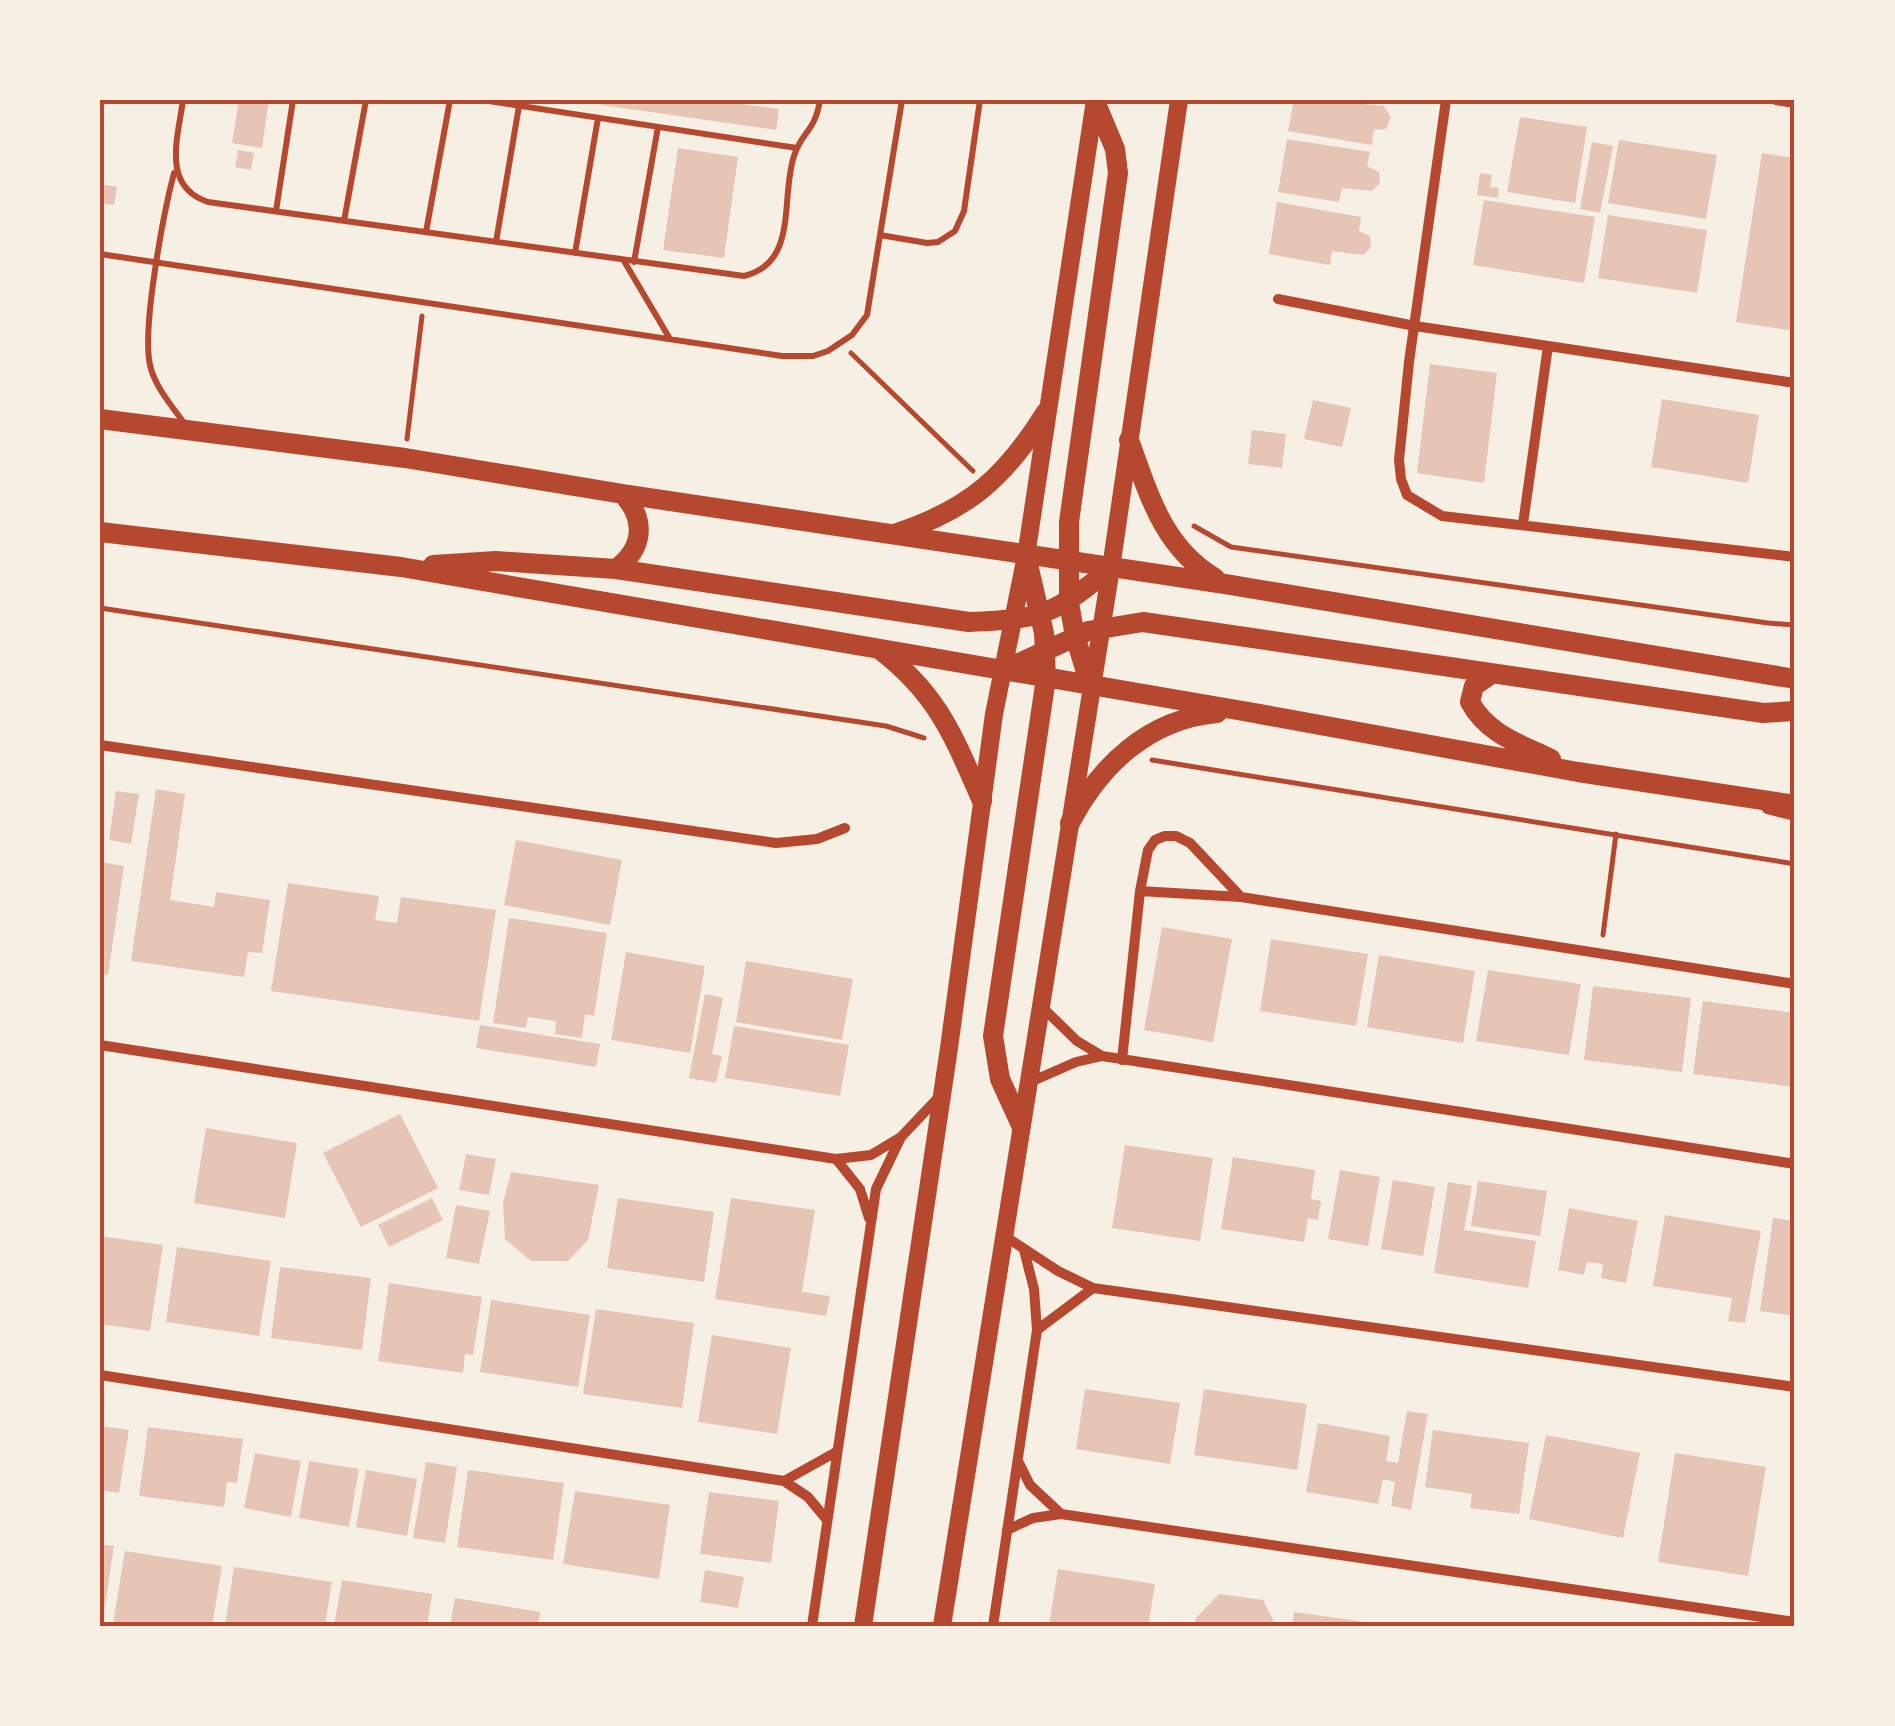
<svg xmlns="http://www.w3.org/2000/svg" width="1895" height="1726" viewBox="0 0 1895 1726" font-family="'Nunito Sans',sans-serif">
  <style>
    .building { fill: #e6c5b7 }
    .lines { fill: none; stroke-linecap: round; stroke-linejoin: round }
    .path { stroke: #b5482f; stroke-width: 5 }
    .service { stroke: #b5482f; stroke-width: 6 }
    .minor { stroke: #b5482f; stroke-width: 10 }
    .secondary { stroke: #b5482f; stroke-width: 18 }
    .primary { stroke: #b5482f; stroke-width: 20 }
    .neatline { fill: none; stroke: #b5482f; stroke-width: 4 }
  </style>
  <rect width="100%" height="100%" fill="#f6efe4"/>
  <path class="building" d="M239,100h30l-7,48 -30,-5z
    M602,100h111l66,9 -3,21 -174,-25z
    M1294,100h60v3l30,3 7,11 -5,12 -12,1 -2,15 -84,-14z
    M1520,117l67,10 -12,76 -68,-11z
    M1287,139l83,13 -3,14 12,6 1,11 -8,8 -30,-3 -3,14 -61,-10z
    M1619,140l98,15 -11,64 -98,-16z
    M1592,142l21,4 -13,67 -20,-4z
    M678,148l60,9 -14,101 -61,-8z
    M238,150l16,3 -3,17 -16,-3z
    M1762,153l33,5v173l-59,-9z
    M1480,173l12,2 -2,12 9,1 -1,10 -21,-3z
    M100,184l17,3 -3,18 -14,-2z
    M1484,200l111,17 -11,66 -111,-18z
    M1277,202l84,15 -2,14 11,5 1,11 -7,8 -32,-4 -2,14 -61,-11z
    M1608,215l99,15 -10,63 -99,-15z
    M1430,364l67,9 -13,110 -67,-10z
    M1662,399l97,16 -11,68 -97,-16z
    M1313,400l38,8 -9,39 -38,-8z
    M1252,430l34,4 -4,34 -34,-4z
    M156,789l29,5 -15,106 44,7 2,-15 54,8 -8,53 -14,-1 -4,25 -113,-16z
    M116,791l23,3 -8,50 -22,-4z
    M516,840l106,20 -12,65 -106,-20z
    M100,862l24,4 -16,109 -8,-1z
    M288,883l91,13 -4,24 22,3 4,-26 95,13 -17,111 -208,-30z
    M509,918l98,15 -13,83 -9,-2 -3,24 -27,-4 1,-13 -28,-4 -2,11 -33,-5z
    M1162,927l70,12 -19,103 -69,-12z
    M1271,939l97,15 -12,72 -96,-15z
    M626,952l79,14 -15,87 -79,-13z
    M1379,955l96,16 -12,72 -96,-16z
    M746,961l107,18 -11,61 -106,-18z
    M1488,970l93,14 -12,71 -93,-14z
    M1593,986l98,12 -9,74 -98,-12z
    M705,994l18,4 -11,56 10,2 -6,27 -27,-5z
    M1703,1001l92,12v74l-102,-13z
    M480,1025l120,19 -4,23 -120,-19z
    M734,1026l115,19 -9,51 -115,-18z
    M400,1114l38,74 -77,39 -38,-74z
    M206,1128l91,15 -12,75 -91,-15z
    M1125,1145l88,13 -13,83 -88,-13z
    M466,1154l30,5 -7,36 -30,-5z
    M1233,1157l82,13 -4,29 10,2 -3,19 -10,-2 -4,24 -83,-13z
    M1340,1170l40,7 -12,69 -40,-7z
    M511,1172l88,13 -11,55 -20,21h-37l-26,-22 -2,-36z
    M1393,1180l42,7 -12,69 -42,-7z
    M1478,1181l69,10 -7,45 -69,-10z
    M1448,1182l24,4 -8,44 72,11 -8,47 -94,-15z
    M432,1198l11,22 -54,27 -11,-22z
    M618,1198l96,14 -10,70 -97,-14z
    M731,1198l84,12 -13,82 28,4 -4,20 -111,-17z
    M456,1205l34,6 -11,53 -33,-6z
    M1569,1208l69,13 -12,62 -25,-5 2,-14 -16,-2 -3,13 -26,-5z
    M1665,1215l96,16 -16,92 -17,-2 4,-23 -79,-12z
    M1773,1218l22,3v95l-35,-5z
    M100,1236l63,9 -13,86 -50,-7z
    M177,1247l94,14 -12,75 -93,-14z
    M280,1267l91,11 -9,72 -91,-12z
    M389,1283l93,14 -9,58 -8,-1 -2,19 -85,-12z
    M491,1300l99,15 -12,72 -98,-15z
    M596,1309l98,14 -12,85 -99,-14z
    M712,1335l79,13 -14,86 -79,-12z
    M1085,1389l95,14 -10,61 -94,-15z
    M1204,1389l103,15 -10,66 -103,-15z
    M1407,1411l21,3 -17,96 -20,-4 4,-24 -12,-3 -5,25 -72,-12 12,-69 72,13 -4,25 12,2z
    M100,1426l29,4 -10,63 -19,-3z
    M148,1427l95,12 -6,44 -10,-1 -3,25 -85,-11z
    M1433,1430l96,13 -10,71 -49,-6 2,-14 -47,-7z
    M1546,1435l94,18 -17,85 -94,-19z
    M255,1453l46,8 -10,56 -47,-9z
    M1675,1453l91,14 -18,109 -90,-14z
    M309,1461l50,8 -10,58 -50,-9z
    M426,1462l31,5 -12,76 -32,-5z
    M366,1470l51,9 -10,57 -51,-9z
    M468,1470l96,13 -11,77 -96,-13z
    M575,1491l95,14 -11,74 -96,-15z
    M709,1492l70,9 -8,62 -71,-9z
    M100,1544l14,2 -10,66h-4z
    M125,1551l97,15 -10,60 -99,-2z
    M234,1567l98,15 -7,44h-100z
    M1058,1569l97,15 -7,42h-99z
    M705,1570l39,7 -6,31 -38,-6z
    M342,1580l90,14 -5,32h-93z
    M1219,1594l44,6 13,26h-82l2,-8z
    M455,1598l85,14 -2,14h-88z
    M1294,1612l86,12v2h-88z"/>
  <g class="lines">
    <path class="path" d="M851,353l122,118
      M407,439l15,-123
      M1194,526l37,21 537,76 27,2
      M100,608l786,118 38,12
      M1152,760l643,104
      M1603,935l13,-101"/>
    <path class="service" d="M183,100c-5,38 -22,86 25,102l536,74c55,-13 36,-78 50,-120 8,-25 21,-24 26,-56
      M482,100l315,48
      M174,173c-10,38 -34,162 -23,196 6,20 21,37 33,54
      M276,211l17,-111
      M344,221l22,-121
      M426,232l24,-132
      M880,235l47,8 11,-1 17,-11 9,-20 16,-111
      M496,242l23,-136
      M575,253l23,-135
      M100,254l682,102h31l15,-5 24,-16 15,-20 35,-215
      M624,261l46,78
      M634,262l24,-135"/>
    <path class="minor" d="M1446,100l-37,262 -10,98 2,19 6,16 35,21 353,41
      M1776,100l19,3
      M1278,299l137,27 380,57
      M1523,524l25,-178
      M100,745l676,98 41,-4 28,-11
      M1767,809l28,7
      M1140,891l101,6 554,87
      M1042,1007l35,34 25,15 693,108
      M100,1045l736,114 35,-4 30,-18
      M1122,1060l18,-169 8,-41 7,-10 10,-4h11l14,7 50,53
      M1028,1083l48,-21 26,-6
      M836,1159l24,30 9,29
      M1003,1235l55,36 35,17 702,99
      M1037,1330l56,-42
      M100,1375l684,106 24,16 19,23
      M1018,1461l12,24 30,28
      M784,1481l52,-29
      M1007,1530l26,-12 28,-4 734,108
      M812,1626l64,-437 25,-52 37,-39
      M993,1626l44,-296 -3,-41 -10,-39"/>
    <path class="secondary" d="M863,1626l86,-578 45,-334 32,-158 69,-456
      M942,1626l169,-1058 68,-468"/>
    <path class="primary" d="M100,419l305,39 218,36 602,90 570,95
      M1129,440c20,55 34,107 86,138
      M100,532l301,35 842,144 335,61 217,33
      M897,533c73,-24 109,-57 149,-121
      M433,565l63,-4 120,8 353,53c75,-3 84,-7 142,-54
      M616,569c28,-21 30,-49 7,-75
      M879,649c59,45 74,86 103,152
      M1004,670l84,-39 55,-9 620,91 32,-2
      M1490,675l-16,11 -4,16c17,32 50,42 81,57
      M1090,685l-15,-49 -6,-33v-81l49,-349 -3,-24 -20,-48
      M1070,823c30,-58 79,-104 147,-110
      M1021,1125l-21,-46 -7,-43 53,-358 -2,-45 -18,-77"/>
  </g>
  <rect width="1895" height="1726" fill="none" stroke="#f6efe4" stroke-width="205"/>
  <rect x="102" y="102" width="1690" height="1522" class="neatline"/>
</svg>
